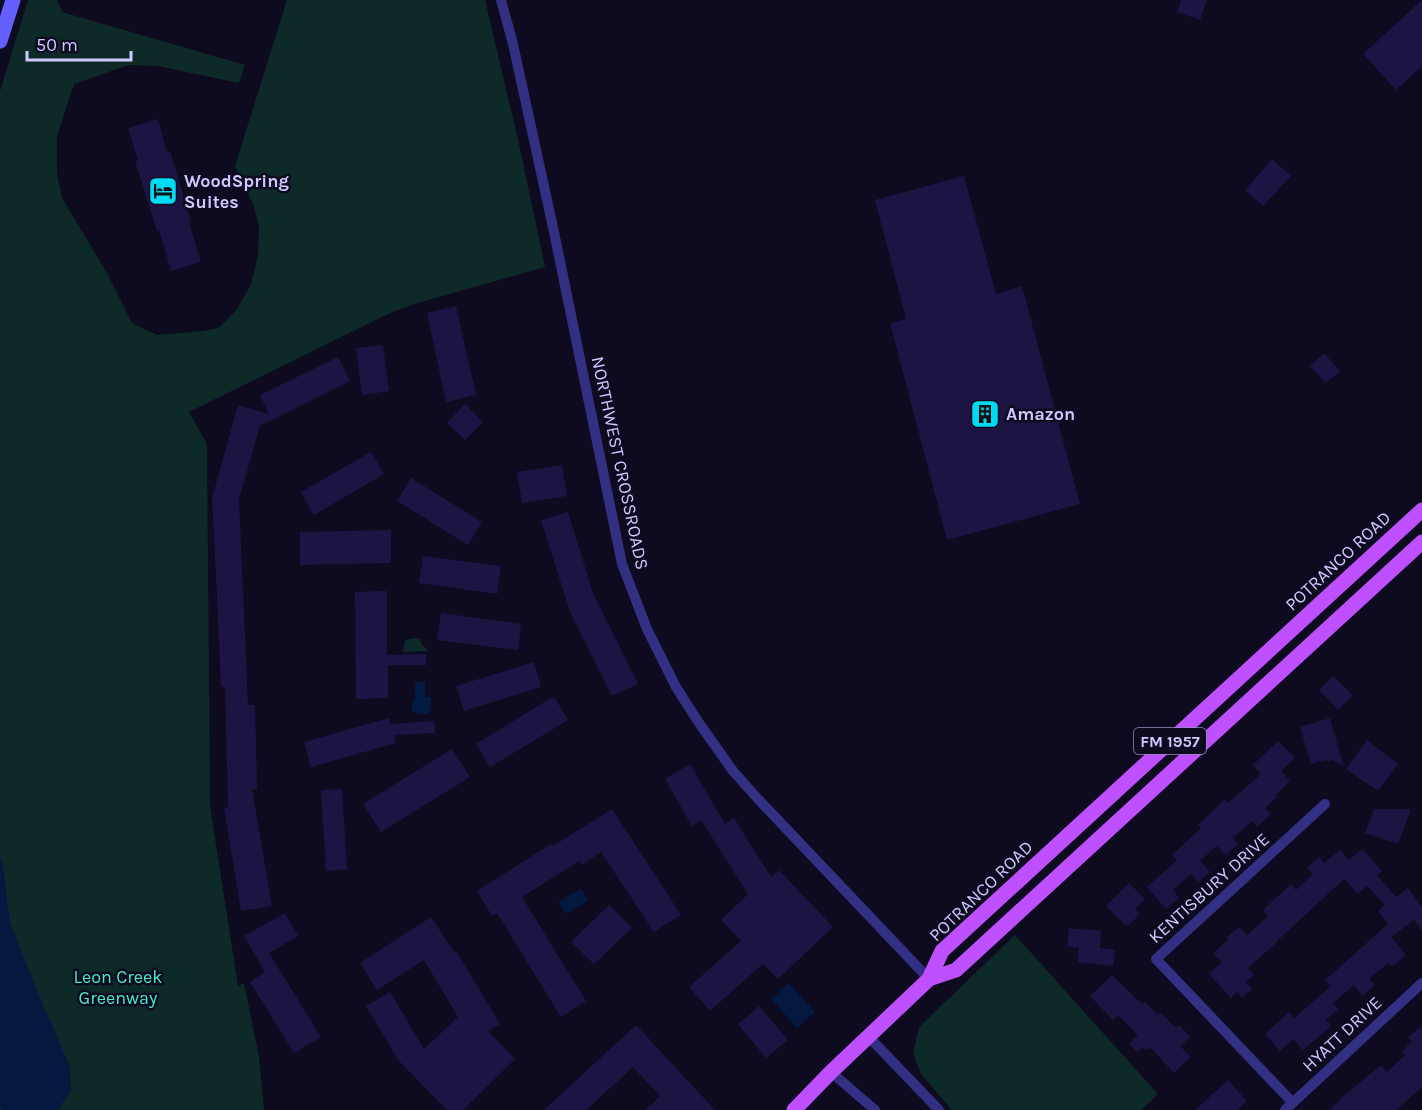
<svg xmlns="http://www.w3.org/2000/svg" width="1422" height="1110" viewBox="0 0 1422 1110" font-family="Karla,sans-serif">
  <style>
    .green { fill: #0d2a29 }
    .water { fill: #04193f }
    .building { fill: #1e1443 }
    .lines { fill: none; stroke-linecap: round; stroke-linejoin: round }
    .minor { stroke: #333084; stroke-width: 10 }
    .secondary { stroke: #6460ff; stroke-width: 15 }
    .primary { stroke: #be50ff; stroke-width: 15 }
    .labels { text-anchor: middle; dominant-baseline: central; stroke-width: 5; stroke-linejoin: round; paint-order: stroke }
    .shield { fill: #0e0a20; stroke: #9590bc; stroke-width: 1.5 }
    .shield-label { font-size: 16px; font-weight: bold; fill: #cfc9ff }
    .poi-label { font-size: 18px; font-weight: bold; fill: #cfc9ff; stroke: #0e0a20; text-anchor: start }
    .street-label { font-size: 18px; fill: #cfc9ff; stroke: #0e0a20 }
    .park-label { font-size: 18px; fill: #49ebc3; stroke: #0e0a20 }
  </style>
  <rect width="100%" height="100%" fill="#0e0a20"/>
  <path class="green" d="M28,0h29l5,12 183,53 -6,18 -81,-17 -29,-1 -55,19 -17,52v38l5,24 45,75 25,50 25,12 46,-4 16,-3 18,-19 14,-25 7,-28 1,-30 -6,-22 -18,-38 52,-166h198l34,144 26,123 -131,37 -24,9 -201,99 18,32 3,362 28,180 6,-3 15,74 5,53h-264v-1019z
    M416,638l4,1 2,7 3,1 2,4 -24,1 2,-12z
    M1015,935l143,159 -17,16h-189l-31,-36 -8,-21 6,-26z"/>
  <path class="water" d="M425,681v16h6v13h-2v4h-12v-2h-5v-11h3v-19z
    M0,857l3,8 7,58 28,70 32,74 1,23 -13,20h-56l-2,-4z
    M581,888l7,12 -22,14 -8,-12z
    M789,983l26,29 -18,16 -26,-29z"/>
  <path class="building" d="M1181,0h26l-7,20 -23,-8z
    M1422,0v66l-26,24 -33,-36z
    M158,119l9,33 3,-1 21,70 -2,1 12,40 -30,9 -12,-41 -2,1 -22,-70 3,-1 -10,-32z
    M1272,159l19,17 -28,30 -18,-16z
    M964,176l32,118 26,-8 58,218 -133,36 -57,-217 16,-4 -31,-119z
    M456,306l20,89 -30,7 -19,-89z
    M383,345l6,46 -27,4 -6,-47z
    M1324,353l16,18 -14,12 -16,-17z
    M338,357l12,24 -90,45 -21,73 9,206h7l2,84h-5l20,117 -31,5 -17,-103 4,-1 -3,-120h-4l-4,-91 -5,-98 26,-93 31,9 -9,-19z
    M465,404l18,18 -18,18 -18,-17z
    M371,452l13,22 -70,41 -13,-23z
    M562,465l5,31 -45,7 -5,-31z
    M411,478l71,44 -14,23 -71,-44z
    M568,512l25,81 45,91 -26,12 -42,-84 -29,-92z
    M391,530v33l-91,2v-33z
    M423,556l78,10 -4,28 -78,-11z
    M387,591v64l39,-1v11h-38v33l-32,1 -1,-107z
    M441,613l80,11 -3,26 -81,-10z
    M534,662l7,25 -77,24 -8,-25z
    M1333,676l20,19 -15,15 -19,-20z
    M551,698h4l13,22 -78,47 -14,-23z
    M389,718l1,6 44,-3 1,12 -41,2 2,8 -85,24 -7,-25z
    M1330,718l14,49 -11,-7 -5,1 -2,-1 -15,4 -11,-37z
    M1367,740l31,24 -20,27 -32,-22z
    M1278,741l17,17 -14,13 9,10 -14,14 1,2 -12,11 6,6 -14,13 -5,-6 -19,17 5,6 -12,11 -9,-9 -17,15 10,11 -12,10 -7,-8 -18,16 6,8 -13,11 -19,-22 30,-27 -5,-5 29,-27 -3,-3 27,-26 3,4 33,-29 -8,-9z
    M452,749l18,28 -89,55 -18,-28z
    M690,764l35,60 9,-6 37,59 8,-7 54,57 -55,52 -15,-15 -53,47 -21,-24 52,-46 -20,-21 27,-26 -47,-74 -9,6 -27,-47z
    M342,789l5,80 -21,2 -5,-81z
    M612,809l69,106 -27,17 -53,-80 -19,13 -3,-4 -57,36 64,104 -25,16 -64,-104 -5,3 -15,-25 74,-47 2,2z
    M1374,809h37l-13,35 -33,-11z
    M1362,849l20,22 -5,4 19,22 12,-9 14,19v23l-8,-10 -23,17 15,18 -14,12 -4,-4 -19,16 6,6 -12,11 -9,-11 -21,18 5,6 -12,11 5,6 -28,24 -10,-11 -13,12 -15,-17 24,-22 5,6 36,-31 -5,-7 63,-56 -10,-13 7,-6 -18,-19 -9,8 -14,-15 -68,63v1l-28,25 6,7 -8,7 6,7 -10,9 -5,-6 -6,6 -22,-24 13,-12 -9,-9 16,-14 -2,-2 12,-10 8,8 21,-19 -5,-6 28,-26 5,6 17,-16 -6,-6 12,-11 5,6 16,-13 9,10z
    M1129,883l16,16 -10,10 5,5 -11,11h-4l-19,-19z
    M609,905l23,23 -38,36 -23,-22z
    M285,913l13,23 -29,17 52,84 -27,16 -44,-71 15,-10 -21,-36z
    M431,917l24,36 2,-1 43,72 -12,7 27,28 -52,51h-16l-48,-49 -33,-55 24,-14 34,57 34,-32 -34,-57 -47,30 -17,-27z
    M1069,928l32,3 -1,17 15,2 -2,16 -35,-4 1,-14 -12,-2z
    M1112,975l30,29 3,-2 13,13 3,-2 15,15 4,-3 10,12 -10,9 11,11 -17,16 -24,-26 -4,3 -3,-3 -6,5 -8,-8 9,-9 -20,-20 -5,5 -23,-24z
    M759,1006l29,34 -22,18 -28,-34z
    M636,1025l79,85h-69l14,-14 -27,-29 -47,43h-42z
    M1422,1026v61l-26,23h-67l12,-11v-1l40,-33 6,7 18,-17 -3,-4 10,-9 -4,-5z
    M1228,1080l19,21 -9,9h-43z"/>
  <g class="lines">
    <path class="minor" d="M501,0l12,44 41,188 68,332 25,65 29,58 23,36 34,48 26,29 170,179
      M868,1036l71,74
      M831,1072l44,38
      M1293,1103l-137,-144 169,-155
      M1285,1110l137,-127"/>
    <path class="secondary" d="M0,41l13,-41"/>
    <path class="primary" d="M929,979l27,-9 466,-428
      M794,1110l37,-38 98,-93 13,-28 480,-441"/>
  </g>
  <defs>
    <g id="hotel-square" transform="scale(1.5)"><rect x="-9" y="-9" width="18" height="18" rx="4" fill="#00dbf4" stroke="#0e0a20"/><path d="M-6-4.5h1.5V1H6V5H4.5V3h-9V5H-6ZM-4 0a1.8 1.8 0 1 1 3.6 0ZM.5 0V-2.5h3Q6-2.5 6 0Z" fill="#111"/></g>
    <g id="building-square" transform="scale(1.5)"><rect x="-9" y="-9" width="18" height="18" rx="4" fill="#00dbf4" stroke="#0e0a20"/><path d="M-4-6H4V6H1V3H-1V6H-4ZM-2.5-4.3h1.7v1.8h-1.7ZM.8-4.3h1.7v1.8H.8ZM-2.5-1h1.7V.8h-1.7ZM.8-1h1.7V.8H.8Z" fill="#111"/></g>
  </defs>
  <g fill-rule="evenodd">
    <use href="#hotel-square" x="163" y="191"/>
    <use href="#building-square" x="985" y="414"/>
  </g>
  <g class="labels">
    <rect class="shield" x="1134" y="728" width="72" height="26" rx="4.5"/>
    <g class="shield-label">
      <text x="1170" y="741">FM 1957</text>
    </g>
    <g class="poi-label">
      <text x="184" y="181">WoodSpring<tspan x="184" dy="21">Suites</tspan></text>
      <text x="1006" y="414">Amazon</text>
    </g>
    <g class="street-label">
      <text transform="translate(620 463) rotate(78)">NORTHWEST CROSSROADS</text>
      <text transform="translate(1338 561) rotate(-43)">POTRANCO ROAD</text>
      <text transform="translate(1209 888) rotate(-42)">KENTISBURY DRIVE</text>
      <text transform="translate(981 891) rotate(-44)">POTRANCO ROAD</text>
      <text transform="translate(1342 1034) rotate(-43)">HYATT DRIVE</text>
    </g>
    <g class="park-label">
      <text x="118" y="977">Leon Creek<tspan x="118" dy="21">Greenway</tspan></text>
    </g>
  </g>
  <path d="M27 51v9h104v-9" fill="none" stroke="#cfc9ff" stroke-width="3"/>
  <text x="36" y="51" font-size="18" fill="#cfc9ff" stroke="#0e0a20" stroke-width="4.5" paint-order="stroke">50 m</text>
</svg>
